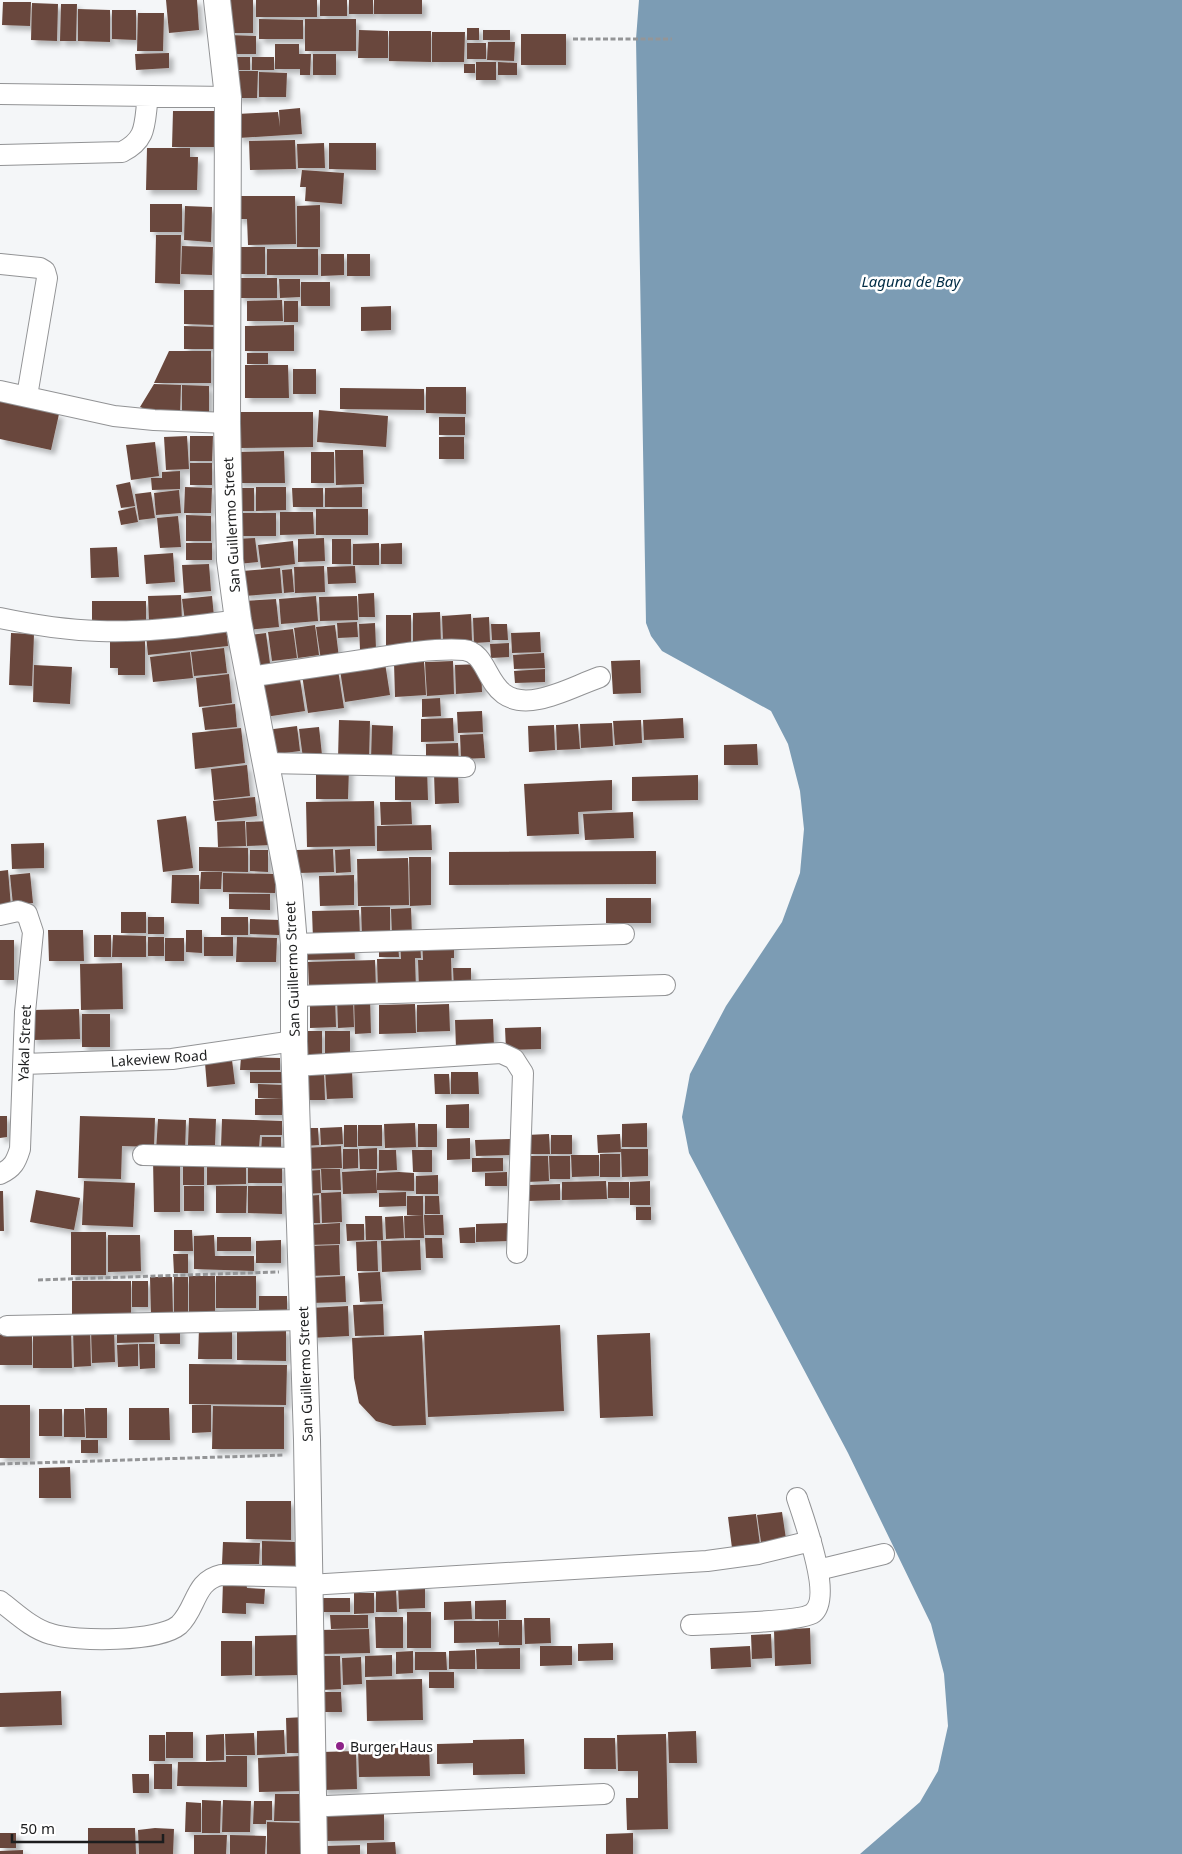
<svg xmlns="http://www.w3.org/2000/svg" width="1182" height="1854" viewBox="0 0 1182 1854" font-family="'Noto Sans',sans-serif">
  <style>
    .water { fill: #7c9cb4 }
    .building { fill: #69473c; filter: url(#shadow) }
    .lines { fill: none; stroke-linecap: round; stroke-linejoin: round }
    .minor-casing { stroke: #929395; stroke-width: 22 }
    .major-casing { stroke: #929395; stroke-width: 28 }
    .path { stroke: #949597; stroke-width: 3; stroke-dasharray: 5 2.5; stroke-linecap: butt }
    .minor { stroke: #fff; stroke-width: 20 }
    .major { stroke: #fff; stroke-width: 26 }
    .poi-dot { fill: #8d2388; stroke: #fff; stroke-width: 2 }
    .labels { text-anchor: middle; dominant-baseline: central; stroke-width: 5; stroke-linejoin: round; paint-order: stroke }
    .street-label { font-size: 14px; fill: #1c1d1e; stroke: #fff }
    .poi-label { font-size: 14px; fill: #1c1d1e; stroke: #fff; text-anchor: start }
    .water-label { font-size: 15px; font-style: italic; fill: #002c45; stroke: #fff }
  </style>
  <defs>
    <filter id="shadow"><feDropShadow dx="4.5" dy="4.5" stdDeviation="2.5" flood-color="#0004"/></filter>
  </defs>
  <rect width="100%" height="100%" fill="#f4f6f8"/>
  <path class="water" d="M639,0h543v1854h-322l60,-52 18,-31 10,-45 -4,-52 -13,-50 -83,-171 -159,-300 -7,-36 8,-43 36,-68 56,-84 18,-49 4,-44 -4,-38 -12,-47 -17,-33 -109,-60 -11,-15 -5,-13 -10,-584z"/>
  <path class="building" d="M166,0h31l2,30 -30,3z
    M228,0h25v33h-25z
    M256,0h61v17h-61z
    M320,0h27v16h-27z
    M349,0h24v14h-24z
    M374,0h48v14h-48z
    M3,2h28l-1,24 -28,-1z
    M32,3l26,1 -1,37 -26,-1z
    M61,4h16l-1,37h-16z
    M78,9l32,1v32l-32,-1z
    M112,10h24v30l-24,-1z
    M138,13h26l-1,38h-26z
    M259,19l44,1v19h-44z
    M305,19h51v32h-51z
    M467,28h12v12h-12z
    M359,30l29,1v27h-30z
    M483,30h27v10h-27z
    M389,31h42v31l-42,-1z
    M432,32h33l-1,30h-32z
    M521,34h45v31h-45z
    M228,35l28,1v18h-28z
    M488,42h27l-1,19 -27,-1z
    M467,43h19v16h-19z
    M275,44h24v10h12l-1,21h-10v-6h-25z
    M169,53v15l-33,2 -1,-16z
    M313,54h23v21h-23z
    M227,57h23v13h-23z
    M252,57h22v13h-22z
    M476,62h20v18h-20z
    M498,62l19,1v12h-19z
    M464,64h11v9h-11z
    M236,71h22l-1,27h-22z
    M259,72l28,1 -1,24h-27z
    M300,108l2,26 -64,4 -1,-24 41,-2 2,15 -1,-17z
    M173,111h41v36h-42z
    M295,140l1,29 -46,1 -1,-29z
    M324,143l1,25h-27l-1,-24z
    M329,143h47v27l-47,-1z
    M147,148h43v9h8l-1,33h-51z
    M302,170l42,3 -2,31 -37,-3 1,-14h-6z
    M237,196h58l1,48 -48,1 -1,-26h-10z
    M150,204h32v28h-32z
    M320,205v42h-23v-41z
    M185,206l27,1 -1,35 -27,-2z
    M156,235h25l-1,49 -25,-1z
    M182,246l31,1 -1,28 -31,-1z
    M237,247h28v27h-27z
    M267,249h51v26h-51z
    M321,254h23v21l-23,1z
    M347,254h23v22h-23z
    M238,278h39v20h-38z
    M279,279h21v18l-20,1z
    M301,282h29v24h-29z
    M184,290h31v35l-31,-1z
    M282,300l1,21h-36v-20z
    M284,301h14v21h-14z
    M391,306v24l-30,1v-24z
    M294,325v26h-49v-25z
    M184,326l32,1 -1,22h-31z
    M169,351h42v32h-57z
    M247,353h21v11h-21z
    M245,365h43l1,33h-44z
    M293,369h23v25h-23z
    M154,384l27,1 -1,28h-26l-14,-6z
    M182,385l27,1v30l-27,-1z
    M426,387h40v27l-40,-1z
    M340,388l84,1v21l-84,-1z
    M0,401l59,13 -8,36 -51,-11z
    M319,410l69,6 -2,31 -69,-5z
    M237,412h76v35l-76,1z
    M439,417h26v18h-26z
    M187,436l2,33 -23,1 -2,-33z
    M190,436h23l-1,25h-22z
    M439,437h25v22h-25z
    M155,442l4,34 -28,4 -5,-35z
    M335,450h28l1,34 -28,1z
    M284,451l1,32h-48v-31z
    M311,452h23v31h-23z
    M190,463h22v22h-22z
    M180,471v18l-28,1 -1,-12h11v-6z
    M130,482l5,24 -14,2 -5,-23z
    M185,487l27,1 -1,25h-27z
    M256,487h30v23l-30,1z
    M362,487v20h-37v-19z
    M235,488h19v23h-19z
    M292,488h31v19h-30z
    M179,490l2,23 -25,2 -2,-22z
    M151,492l4,26 -16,2 -4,-26z
    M135,507l3,15 -17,3 -3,-14z
    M316,509h52v26h-52z
    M280,512h33l1,22 -34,1z
    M235,513h41v23h-41z
    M186,515l25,1v25h-25z
    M178,516l3,31 -21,1 -3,-30z
    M255,538l3,24 -20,2 -3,-25z
    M324,538l1,23 -27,1v-23z
    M332,539h19v25h-19z
    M293,541l2,23 -34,4 -3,-23z
    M186,543h26v17h-26z
    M379,543v22h-26v-21z
    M402,543v21h-21v-20z
    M117,547l2,30 -28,1 -1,-30z
    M173,553l2,29 -29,2 -2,-29z
    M209,564l2,27 -27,2 -2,-28z
    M324,566l1,26 -30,1 -1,-26z
    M355,566l1,17 -28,1 -1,-17z
    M280,568l2,25 -38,3 -2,-25z
    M292,569l2,23 -10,1 -2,-23z
    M374,593l1,24h-16l-1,-23z
    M181,595l1,27 -33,1 -1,-27z
    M212,596l2,21 -29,4 -3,-22z
    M316,596l2,25 -37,3 -2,-25z
    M357,596l1,24 -38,1 -1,-24z
    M276,599l3,28 -33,3 -3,-29z
    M92,601h54v23l-54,-1z
    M440,612l1,32h-28v-31z
    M471,614l1,27 -29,1 -1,-26z
    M386,615h25v30h-25z
    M489,617l1,25 -16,1 -1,-25z
    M357,622l1,15 -20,1 -1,-15z
    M375,623l1,26 -16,1 -1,-26z
    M491,624h16l1,16h-16z
    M315,625l4,30 -21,3 -4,-30z
    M335,625l4,33 -18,2 -5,-33z
    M226,626l2,20 -80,9 -2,-20z
    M293,629l4,29 -25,3 -4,-29z
    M540,632l1,20 -29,1 -1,-20z
    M11,633l23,1 -2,52 -23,-1z
    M266,633l5,38 -16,2 -5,-38z
    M110,640h35v35h-27v-7h-8z
    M509,643v14l-18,1 -1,-14z
    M224,648l3,25 -33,3 -3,-24z
    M190,652l3,26 -40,4 -3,-25z
    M544,653l1,15 -31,1 -1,-14z
    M640,660l1,33 -28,1 -2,-33z
    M424,661l2,34 -31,2 -1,-34z
    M453,661l1,33 -27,2 -2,-34z
    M385,663l5,32 -45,7 -5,-32z
    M481,664l1,28 -26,2 -1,-29z
    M34,665l38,2 -2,37 -37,-2z
    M545,669v13l-30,1 -1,-12z
    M338,670l6,38 -36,5 -6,-38z
    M229,674l3,29 -33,4 -3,-29z
    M300,679l5,32 -40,6 -6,-31z
    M440,698l1,18 -19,1v-18z
    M235,704l2,23 -32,3 -3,-22z
    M482,711l1,21 -25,1 -1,-21z
    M453,718l1,23 -33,1v-23z
    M683,718l1,20 -40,2 -1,-20z
    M339,720l31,1 -1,39 -31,-1z
    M641,720l1,23 -27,2 -2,-24z
    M612,723l1,23 -32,2 -1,-24z
    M578,724l2,25 -23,1 -1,-25z
    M372,725l21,1 -1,35 -21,-1z
    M554,725l1,25 -26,2 -1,-26z
    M297,726l3,25 -31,4 -3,-25z
    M319,727l3,28 -19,3 -4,-29z
    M241,728l4,35 -50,6 -3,-36z
    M483,734l2,24 -24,1 -1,-24z
    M458,743l1,22h-33v-21z
    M757,744l1,21h-34v-20z
    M247,765l3,31 -36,4 -3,-31z
    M316,766l33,1 -1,32h-32z
    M395,768h32l1,32h-33z
    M434,773h24l1,30 -24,1z
    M698,775v25l-66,1v-24z
    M612,780v30l-34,2 1,22 -52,2 -3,-52z
    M255,797l2,19 -42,5 -2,-20z
    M374,801l1,45 -68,1 -1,-45z
    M380,802h31l1,22 -31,1z
    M633,812l1,26 -49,2 -2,-26z
    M186,816l7,52 -30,4 -6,-52z
    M245,821l1,25 -28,1 -1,-25z
    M270,821l1,24 -24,1 -1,-24z
    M431,825l1,25 -55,1v-25z
    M44,843v25l-32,1 -1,-25z
    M199,847l49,1v24l-49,-1z
    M333,849l1,23 -36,1 -1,-23z
    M350,849l1,23 -15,1 -1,-23z
    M250,850h18v22l-18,-1z
    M656,851v33l-207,1v-33z
    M409,857h22v48l-21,1z
    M408,858l1,47 -51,1 -1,-47z
    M8,870l3,37 -11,1v-37z
    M201,872h21l-1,17h-21z
    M30,873l3,30 -20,2 -3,-30z
    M223,873l53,1 -1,19 -52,-1z
    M172,875h27v29l-28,-1z
    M354,875v30l-34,1 -1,-30z
    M229,894h41v16l-41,-1z
    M606,898h45v25h-45z
    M361,907h29v30h-28z
    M411,908l1,28h-20l-1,-27z
    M359,910l1,28 -47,1 -1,-28z
    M121,912h25v21h-25z
    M148,917h16v17h-16z
    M221,917h27v18h-27z
    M250,919l30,1 -1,15 -29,-1z
    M48,930h35l1,31h-35z
    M186,930h16v23l-16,-1z
    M94,935h17v22h-17z
    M113,935l33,1v21h-34z
    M148,937h16v19h-16z
    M204,937h29v19h-29z
    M237,937l40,1 -1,24h-40z
    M165,938h19v23h-19z
    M0,940h14v40h-14z
    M422,940h32v18h-3l1,32 -33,1 -1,-31h5z
    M400,941h20l1,17h-6l1,32 -38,1 -1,-32h24z
    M354,943l1,16 -50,1 -1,-15z
    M379,943h19l1,14h-20z
    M375,960l1,30 -67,2 -1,-30z
    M122,963l1,46 -42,1 -1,-46z
    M453,968h18v22l-17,1z
    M335,997l1,30 -26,1v-30z
    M353,997l1,30 -16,1 -1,-30z
    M354,998h16l1,35 -16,1z
    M415,1004l1,29 -37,1v-29z
    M449,1004l1,27 -33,1v-27z
    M79,1009l1,30 -48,1v-30z
    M82,1014h28v33h-28z
    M493,1019l1,28 -38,1 -1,-28z
    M541,1027v22l-35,1 -1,-22z
    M305,1031h17v25l-17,1z
    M325,1031h25v23l-25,1z
    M241,1057l39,1v12h-40z
    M232,1060l3,24 -28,3 -2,-24z
    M352,1070l1,28 -26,1 -2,-28z
    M324,1071l1,29h-22l-1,-28z
    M250,1072h34l-1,11h-33z
    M451,1072h27l1,22h-28z
    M434,1074h15l1,20h-15z
    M258,1084l25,1v14l-25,-1z
    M255,1099h28l-1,16h-27z
    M469,1104v24h-23v-23z
    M0,1116h7v21l-7,1z
    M80,1116l75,2 -1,29 -32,-1 -1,33 -43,-1z
    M189,1118l27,1 -1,26h-27z
    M158,1119l28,1 -1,32 -29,-1z
    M222,1119l60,2v14h-22l-1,13 -38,-1z
    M415,1123l1,24 -31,1 -1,-24z
    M647,1123v24h-25v-23z
    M418,1124h19v23h-19z
    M344,1125h13v22h-13z
    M358,1125h24v21h-24z
    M342,1127l1,17 -22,1 -1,-17z
    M304,1128h14l1,17 -15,1z
    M549,1134l1,20h-23l-1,-19z
    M620,1134l1,18 -23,1 -1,-18z
    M551,1135h21v19h-21z
    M262,1137h19v15h-20z
    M470,1138v21l-23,1v-21z
    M510,1139v16l-34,1 -1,-16z
    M341,1146l1,22 -37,1 -1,-21z
    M377,1148v21h-17l-1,-20z
    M343,1149h15v19l-15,1z
    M621,1149h27v27l-26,1z
    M379,1150h17l1,20 -18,1z
    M412,1150h20v22h-19z
    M600,1154h20v23h-20z
    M571,1155h28v21l-27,1z
    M526,1156h22l1,25 -22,1z
    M549,1156h21v23h-20z
    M472,1158h31v13l-31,1z
    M153,1159h27v53h-26z
    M183,1160h21v25h-21z
    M207,1162h39v22l-39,1z
    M248,1163l34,1v19h-34z
    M321,1169h19l1,21h-19z
    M320,1170l1,23 -15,1 -1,-23z
    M376,1170l1,23 -34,1 -1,-22z
    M399,1172l15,1v18l-37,-1v-17z
    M507,1172v14h-22v-13z
    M438,1175v19h-22v-18z
    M84,1181l51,2 -2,44 -51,-2z
    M606,1181l1,18 -45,1v-18z
    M650,1181v24h-20v-23z
    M608,1182h21v16h-21z
    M560,1184v16l-32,1v-16z
    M184,1186h20v25h-20z
    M216,1186h31l-1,27h-30z
    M248,1186h34v28l-34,-1z
    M36,1190l44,8 -6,32 -44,-8z
    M0,1191h3l1,40h-4z
    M341,1192l1,30 -20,1 -1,-30z
    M406,1192v14l-27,1v-14z
    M319,1195l1,28h-14l-1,-27z
    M407,1196h16v19h-16z
    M425,1196h14l1,18h-15z
    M636,1207h15v13h-15z
    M423,1215l1,23h-19l-1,-22z
    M424,1215h19l1,20h-19z
    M365,1216h17l1,24h-17z
    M403,1216l1,22 -18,1 -1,-22z
    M340,1223v21l-30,1 -1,-20z
    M510,1223v18l-34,1v-18z
    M346,1224h18v16l-17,1z
    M475,1227v16h-15l-1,-15z
    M174,1230h18l1,21h-19z
    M71,1232h35v43h-35z
    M108,1235h32l1,36 -33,1z
    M214,1235l1,21h39v15l-60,-2v-33z
    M217,1237h34v14h-34z
    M425,1238h17l1,20h-17z
    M281,1240v23h-25v-22z
    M420,1240l1,30 -39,2 -1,-31z
    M377,1241l1,30h-21l-1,-29z
    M339,1245l1,30 -31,1 -1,-30z
    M173,1254h15v19h-14z
    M380,1272l2,29 -22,1 -2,-29z
    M189,1276h26v36l-26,1z
    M216,1276h40v32h-40z
    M345,1276l1,26 -37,1 -1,-25z
    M150,1277h22l1,38h-22z
    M174,1277h14v35h-14z
    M72,1281h59v33l-59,4z
    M132,1281h16v26h-16z
    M259,1296h28v18l-28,1z
    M383,1304l1,31 -29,1 -2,-31z
    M348,1306l1,30 -39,2 -1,-30z
    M560,1325l4,86 -136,6 -4,-86z
    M154,1327v15l-37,1v-15z
    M159,1327h21v17h-20z
    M199,1328h33v31h-34z
    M73,1329h17l1,37 -17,1z
    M114,1329l1,33 -23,1 -1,-33z
    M237,1329h49v32l-49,-1z
    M71,1330l1,38h-39v-34z
    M650,1333l3,83 -53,2 -3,-83z
    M0,1335h32v30h-32z
    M422,1335l4,90 -33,1 -17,-5 -17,-18 -5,-25 -2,-40z
    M138,1344v22l-20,1 -1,-22z
    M139,1344h16v24l-15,1z
    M189,1364l98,1 -1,40 -97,-1z
    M0,1405h30v53h-30z
    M192,1405h19v27l-19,1z
    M213,1406l71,1v42h-72z
    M85,1408h22v30h-21z
    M129,1408h40l1,32h-41z
    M39,1409h23v27h-23z
    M64,1409h20l1,28h-21z
    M81,1440h17v13h-17z
    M70,1467l1,31h-32v-30z
    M246,1501h45v39l-45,-1z
    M782,1512l4,27 -25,3 -4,-27z
    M756,1514l4,31 -28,3 -4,-31z
    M262,1541l34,1 -1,28h-33z
    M223,1542l37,1 -1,21h-37z
    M223,1581l23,1 1,6 18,1 -1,15 -18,-1v11l-24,-1z
    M425,1585v23l-26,1 -1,-23z
    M376,1589h20l1,23h-21z
    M354,1593h20v20l-20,1z
    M319,1598h31v14h-31z
    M506,1600v19h-31v-18z
    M471,1601l1,18 -28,1v-18z
    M407,1612h24v36h-24z
    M330,1615h38v13l-37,1z
    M375,1617h28v31h-27z
    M524,1618h26l1,25 -26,1z
    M499,1620h23v25h-23v-3l-45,1v-22h44l1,18z
    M810,1628l1,36 -36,2 -1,-36z
    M369,1629l1,24 -51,1v-24z
    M771,1634l1,24 -20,1 -1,-24z
    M300,1635v40l-45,1v-40z
    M221,1641h31v34l-31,1z
    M613,1643v17l-35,1v-17z
    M540,1646h32v19l-32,1z
    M750,1646l1,21 -40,2 -1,-21z
    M520,1648v21h-43l-1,-20z
    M475,1650v19h-26v-18z
    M413,1651v22l-17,1v-22z
    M415,1652h31l1,18h-32z
    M392,1655v21l-27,1v-21z
    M322,1656h18l1,33 -18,1z
    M361,1657l1,27 -19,1 -1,-27z
    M429,1672h25v16h-25z
    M422,1679l1,41 -56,1 -1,-41z
    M61,1691l1,34 -62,2v-34z
    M323,1692h18l1,20h-19z
    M305,1717l1,36h-19l-1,-35z
    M284,1730l1,24 -28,1v-24z
    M696,1731l1,32h-28l-1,-31z
    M166,1732h27v26h-27z
    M254,1733l1,22h-29l-1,-21z
    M224,1734v26l-18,1v-26z
    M666,1734l2,95 -41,1 -1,-32h12v-27h-20l-1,-36z
    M149,1735h16v26h-16z
    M584,1738h31l1,31h-32z
    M524,1739l1,35 -52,1v-12l-36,1v-20l36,-1v-3z
    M335,1742h9v7h-8z
    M429,1747l1,29 -71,1 -1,-28z
    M356,1751l1,38 -35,1v-38z
    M226,1756h21v31l-70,-1 1,-24h48z
    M300,1756l1,35 -42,1 -1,-34z
    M154,1764h18v25h-18z
    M132,1774h17v19h-16z
    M275,1794h29v27h-30z
    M202,1800l19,1 -1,32h-18z
    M223,1800l28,1 -1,31h-28z
    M254,1801h18v19h-6v4h-13z
    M186,1802l15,1v29h-16z
    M384,1814v26l-61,1 -1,-26z
    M267,1822l37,1 -1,31h-36z
    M88,1828h47l1,26h-48z
    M155,1828l19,1 -1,25h-34l-1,-24z
    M0,1833h16v15h-16z
    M633,1833v21h-27v-20z
    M194,1835h33l-1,19h-32z
    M230,1835l36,1 -1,18h-35z
    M395,1842l1,12h-29v-11z
    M360,1845v9h-37v-8z
    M23,1850v4h-23v-3z"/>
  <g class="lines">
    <g class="minor-casing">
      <path id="minor" d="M0,94l228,3
        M0,155l122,-3c26,-13 22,-29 26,-56
        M0,264l40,4 5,3 2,7 -20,118
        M0,391l114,25 40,4 73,3
        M0,618c33,7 66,12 99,13 47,2 93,-5 139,-11
        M249,677c40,-6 80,-12 120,-18 30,-5 64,-11 95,-9 30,3 19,60 75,49 21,-4 41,-15 61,-22
        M266,763l199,4
        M0,915l18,-4 9,3 6,18 -8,80 -5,137c-4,13 -7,19 -20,25
        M294,944l330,-10
        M294,996l371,-11
        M23,1064l149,-5 122,-18
        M295,1066l206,-13 13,6 9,14 -6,180
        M143,1155l155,3
        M7,1326l297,-6
        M818,1570l66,-16
        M309,1585l398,-24 51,-7 53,-13
        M0,1601c16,12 32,28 51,33 25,8 108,8 128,-9 18,-17 15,-44 42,-50l88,2
        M691,1625c20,-1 111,-3 122,-12 20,-16 -9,-93 -16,-115
        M327,1806l277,-12"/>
    </g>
    <g class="major-casing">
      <path id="major" d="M217,0l11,97 -1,326 3,137 8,60 51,263 5,61v97l13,399 7,414"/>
    </g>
    <path class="path" d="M573,39h99
      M38,1280l241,-8
      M0,1464l284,-9"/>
    <use href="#minor" class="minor"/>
    <use href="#major" class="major"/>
  </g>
  <circle class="poi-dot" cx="340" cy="1746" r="5"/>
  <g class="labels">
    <g class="street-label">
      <text transform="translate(231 525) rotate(-93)">San Guillermo Street</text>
      <text transform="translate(292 969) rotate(-92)">San Guillermo Street</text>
      <text transform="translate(24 1043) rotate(-88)">Yakal Street</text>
      <text transform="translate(159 1058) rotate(-4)">Lakeview Road</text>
      <text transform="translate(305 1374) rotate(-92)">San Guillermo Street</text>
    </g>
    <g class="poi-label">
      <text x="350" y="1746">Burger Haus</text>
    </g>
    <g class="water-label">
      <text x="911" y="281">Laguna de Bay</text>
    </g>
  </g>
  <path d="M12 1834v8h151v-8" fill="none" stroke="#1c1d1e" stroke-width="2.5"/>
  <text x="20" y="1834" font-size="15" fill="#1c1d1e" stroke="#ffffff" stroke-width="4" paint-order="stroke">50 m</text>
</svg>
